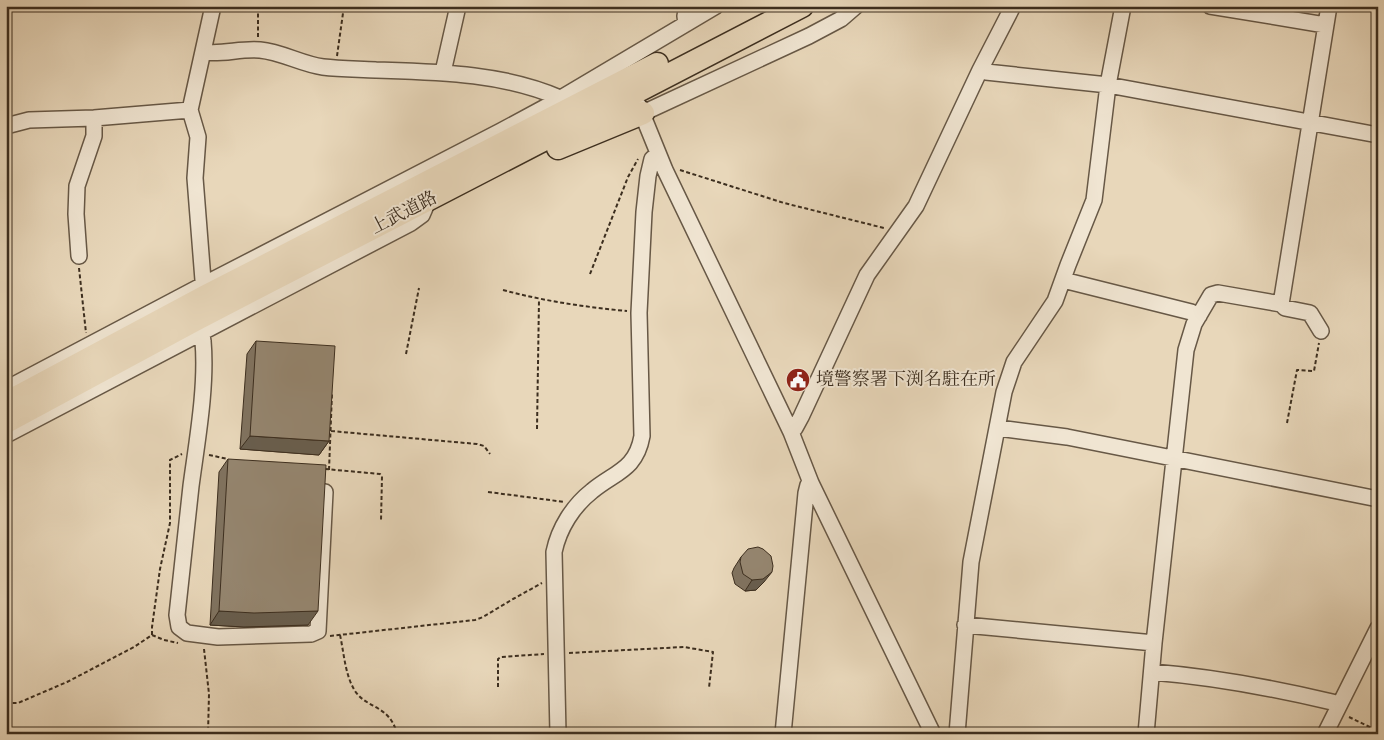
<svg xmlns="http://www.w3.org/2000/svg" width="1384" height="740" viewBox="0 0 1384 740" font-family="'Old Standard TT','Noto Serif JP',serif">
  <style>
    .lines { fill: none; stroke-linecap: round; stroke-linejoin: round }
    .minor-casing { stroke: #675846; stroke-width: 18 }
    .highway-casing { stroke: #3c2e1f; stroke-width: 25 }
    .path { stroke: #3c2e1f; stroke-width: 2; stroke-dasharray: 4 2.5; stroke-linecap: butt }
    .minor { stroke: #f0e5d2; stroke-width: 15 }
    .highway { stroke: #e8d7ba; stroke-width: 22 }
    .wall { fill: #807360; stroke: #3c2e1f }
    .shaded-wall { fill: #685e4e; stroke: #3c2e1f }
    .building { fill: #958670; stroke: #3c2e1f }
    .labels { text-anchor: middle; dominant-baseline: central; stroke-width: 4; stroke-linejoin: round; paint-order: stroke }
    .street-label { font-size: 18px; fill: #3c2e1f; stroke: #f0e5d2 }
    .poi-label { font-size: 18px; fill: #3c2e1f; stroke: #f0e5d2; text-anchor: start }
  </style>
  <rect width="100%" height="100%" fill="#e8d7ba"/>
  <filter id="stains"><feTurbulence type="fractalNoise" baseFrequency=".004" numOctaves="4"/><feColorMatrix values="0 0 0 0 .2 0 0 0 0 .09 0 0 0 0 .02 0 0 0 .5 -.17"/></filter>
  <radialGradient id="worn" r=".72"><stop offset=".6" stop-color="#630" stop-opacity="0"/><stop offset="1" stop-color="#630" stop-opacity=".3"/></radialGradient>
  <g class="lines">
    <g class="minor-casing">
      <path id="minor" d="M1210,6l115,19
        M686,24l-1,-8 2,-10
        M203,52c19,3 38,-4 57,-2 22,2 41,14 63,17 17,2 35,2 53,3 62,2 127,3 184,28
        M980,70l6,2 122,13 270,50
        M443,72l15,-66
        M639,106l26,64 126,262 20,51 122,251
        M643,113l166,-77 32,-17 15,-13
        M6,126l23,-6 65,-2 96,-8
        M79,256l-3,-42 1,-28 17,-50v-18
        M1063,280l128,32 8,4
        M204,293l-9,-115 3,-41 -8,-27 23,-104
        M1281,304l4,4 25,5 11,18
        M195,320c4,7 8,14 8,21 4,45 -6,100 -12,145 -5,43 -9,86 -14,129l2,12 8,6 31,4 93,-3 7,-3 7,-139
        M6,389l197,-104 298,-154 50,-27 165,-98
        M998,428l69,9 311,62
        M791,432l4,-4 6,-11 66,-142 49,-69 64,-136 33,-64
        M6,435l405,-212 11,-8 3,-7
        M965,625l189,18
        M1152,672c61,5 121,16 180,30l6,3
        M558,734l-4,-182c5,-24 19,-46 38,-61 23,-19 44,-21 50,-55l-3,-123 5,-101 4,-36 4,-17 6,-5
        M783,734l23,-241 2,-8 3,-2
        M957,734l14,-172 33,-170 10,-30 41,-61 13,-36 26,-65 14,-115 15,-79
        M1146,734l8,-91 32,-293 8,-26 17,-29 7,-2 63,11 48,-298
        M1325,734l53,-106"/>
    </g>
    <g class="highway-casing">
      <path id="highway" d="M558,148l85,-35
        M6,403l200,-107 451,-232
        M6,422l189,-102 607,-314"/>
    </g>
    <path class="path" d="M258,37v-31
      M337,56l7,-50
      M680,170l104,33 100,25
      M79,268l7,65
      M590,274l38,-97 10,-18
      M503,290c41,11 81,17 124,21
      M406,354l13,-66
      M1287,423l10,-53 17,1 5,-28
      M537,429l2,-130
      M331,431l146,13 7,2 6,8
      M209,455l19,4
      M325,469l55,5 2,2 -1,45
      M329,470l3,-77
      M488,492l77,10
      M152,635v-8l8,-58 10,-46v-63l12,-6
      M152,635l12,5 14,3
      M340,635c4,18 5,40 15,56 12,18 35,14 42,43
      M330,636l145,-16 8,-3 30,-18 29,-16
      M204,649l5,45 -1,40
      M569,653l115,-6 29,5 -4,36
      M498,687v-28l3,-2 43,-3
      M6,703h12l49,-21 67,-35 18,-12
      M1349,717l29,14"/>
    <use href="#minor" class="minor"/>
    <use href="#highway" class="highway"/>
  </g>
  <path class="wall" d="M256,341l73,100 -10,14 -79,-6 7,-95z
    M228,459l80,166 -64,2 -34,-2 9,-153z
    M741,557l23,25 -8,8 -11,1 -10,-7 -3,-11 2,-5z"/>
  <path class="shaded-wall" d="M250,436l79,5 -10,14 -79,-6z
    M772,572l-8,10 -8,8 -11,1 7,-11z
    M219,611h99l-10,14 -64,2 -34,-2z"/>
  <path class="building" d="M256,341l79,5 -6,95 -79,-5z
    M228,459l98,6 -8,146 -64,2 -35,-2z
    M758,547l5,2 8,7 2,10 -1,6 -9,7 -11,1 -9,-6 -3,-12 1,-5 7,-8z"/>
  <defs>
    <g id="civic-disc" transform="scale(1.25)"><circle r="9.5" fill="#8f2418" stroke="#f0e5d2"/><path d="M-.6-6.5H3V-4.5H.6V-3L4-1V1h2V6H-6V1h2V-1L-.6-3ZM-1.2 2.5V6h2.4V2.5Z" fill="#fff"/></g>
  </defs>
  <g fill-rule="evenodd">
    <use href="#civic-disc" x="798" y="380"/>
  </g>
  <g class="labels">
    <g class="street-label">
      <text transform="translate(404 213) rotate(-27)">上武道路</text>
    </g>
    <g class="poi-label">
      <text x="816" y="380">境警察署下渕名駐在所</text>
    </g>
  </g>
  <rect width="1384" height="740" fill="none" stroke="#e8d7ba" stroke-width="25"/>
  <rect x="8" y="8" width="1369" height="725" fill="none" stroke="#3c2e1f" stroke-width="2.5"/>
  <rect x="12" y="12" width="1359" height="715" fill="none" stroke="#3c2e1f"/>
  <rect width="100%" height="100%" filter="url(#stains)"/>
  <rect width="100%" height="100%" fill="url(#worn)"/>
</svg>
